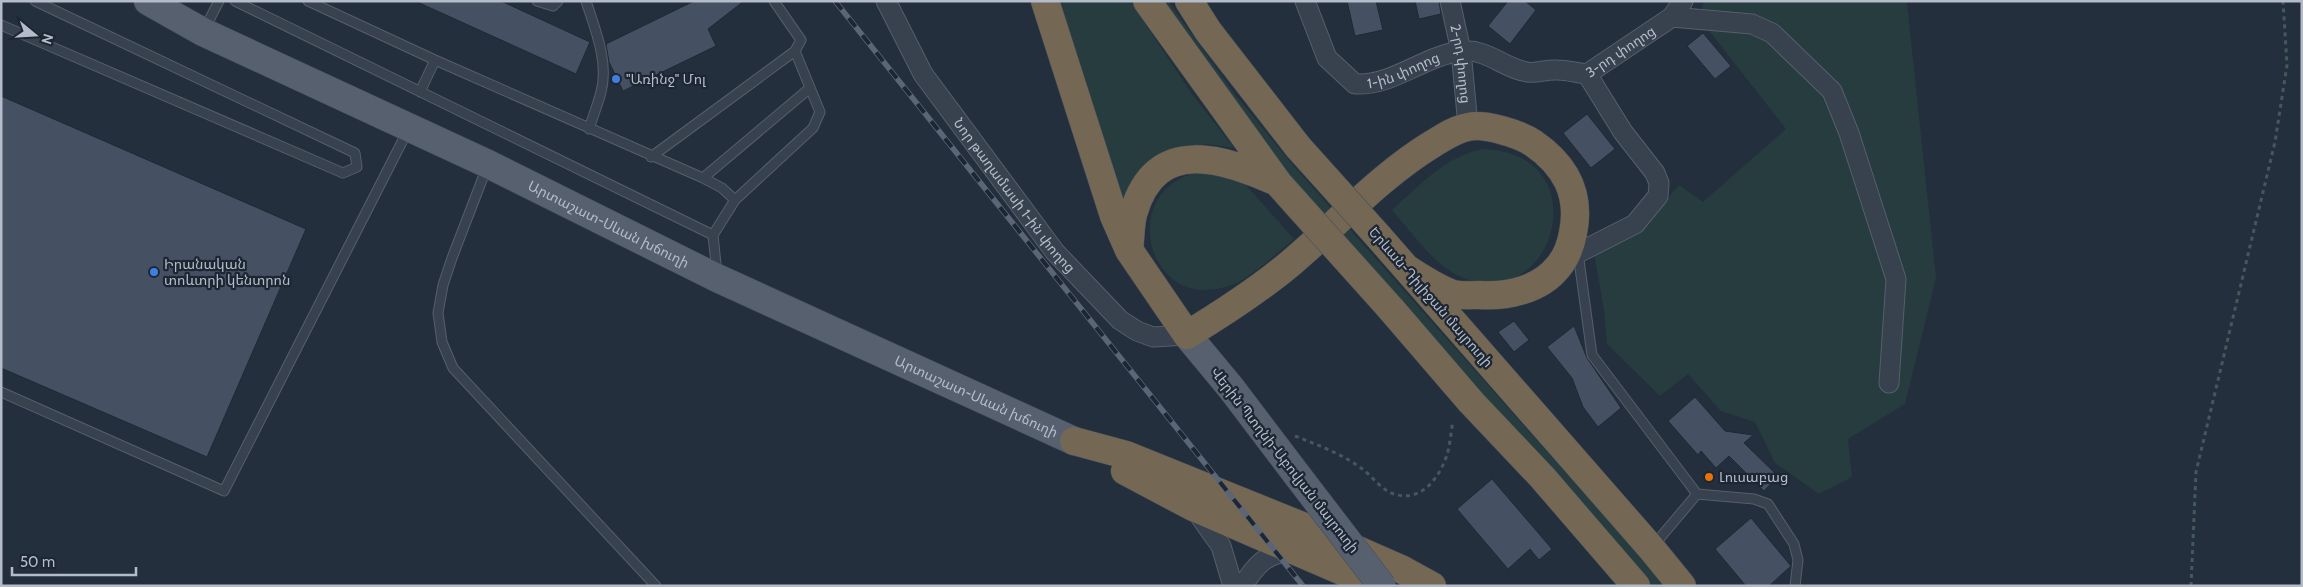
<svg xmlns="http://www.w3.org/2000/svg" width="2303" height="587" viewBox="0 0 2303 587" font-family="Cabin,'Noto Sans Armenian',sans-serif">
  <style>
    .green { fill: #263c3f }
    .building { fill: #455162; stroke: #1f2835 }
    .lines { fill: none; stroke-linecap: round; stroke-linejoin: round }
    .lane-casing { stroke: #565f6c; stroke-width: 11 }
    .street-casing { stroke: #565f6c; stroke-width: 21 }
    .primary-casing { stroke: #414a57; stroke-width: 29 }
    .highway-casing { stroke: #434c59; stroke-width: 29 }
    .path { stroke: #44595c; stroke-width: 3; stroke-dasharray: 4 4; stroke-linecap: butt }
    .lane { stroke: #38414e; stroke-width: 9 }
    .street { stroke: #38414e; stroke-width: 19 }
    .primary { stroke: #56606e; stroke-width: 28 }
    .highway { stroke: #746855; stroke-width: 28 }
    .rail-casing { stroke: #5a6575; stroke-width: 5.5 }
    .rail { stroke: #1d2633; stroke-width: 4; stroke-dasharray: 11; stroke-linecap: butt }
    .primary-bridge-casing { stroke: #414a57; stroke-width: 29; stroke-linecap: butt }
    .highway-bridge-casing { stroke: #434c59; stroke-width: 29; stroke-linecap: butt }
    .primary-bridge { stroke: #56606e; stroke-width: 28 }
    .highway-bridge { stroke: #746855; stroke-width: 28 }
    .shop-dot { fill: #3f7fe0; stroke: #1d2633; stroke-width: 2 }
    .food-dot { fill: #e8710a; stroke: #1d2633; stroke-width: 2 }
    .labels { text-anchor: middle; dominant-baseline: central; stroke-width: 4.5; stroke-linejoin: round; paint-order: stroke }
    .street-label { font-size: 14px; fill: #b4bcc9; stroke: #1d2633 }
    .poi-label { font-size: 14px; fill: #b4bcc9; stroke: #1d2633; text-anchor: start }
  </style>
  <rect width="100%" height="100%" fill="#242f3e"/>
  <path class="green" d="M1059,1h71l62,93 42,54 -27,-4 -26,5 -54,63z
    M1154,1h14l66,92 57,70 375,423h-17l-369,-416z
    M1704,1h199l4,2 29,275 -31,126 -57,35 4,38 -33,17 -44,-31 -20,-41 -34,-11 -33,-37 -28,22 -53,-52 -3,-34 -10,-57 46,-22 39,-46 24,17 83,-73 -87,-111z
    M1483,149c119,4 71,171 -24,127 -25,-11 -49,-46 -67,-66 28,-25 54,-54 91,-61z
    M1204,171l32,7 9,6 49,55c-19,15 -45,42 -69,48 -80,24 -110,-102 -21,-116z"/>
  <path class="building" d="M415,1h86l89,41 -14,32z
    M694,1h50l-36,28 8,17 -93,45 -14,-29 -3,-18z
    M1347,1h29l7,29 -28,6z
    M1415,1h24l2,13 -22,5z
    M1508,1h17l11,9 -26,34 -22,-18z
    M1703,33l28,33 -16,13 -28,-33z
    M1,96l305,133 -99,228 -206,-89z
    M1587,114l28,35 -24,19 -28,-35z
    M1514,321l15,19 -15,12 -16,-20z
    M1574,326l13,32 34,50 -23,19 -15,-20 -11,-29 -25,-31z
    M1695,397l30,34 28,4 -9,8 34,33 -14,15 -35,-35 -13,12 -15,-17 -3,4 -30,-34z
    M1492,479l60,70 -13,11 -9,-11 -22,20 -51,-60z
    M1751,518l40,48 -22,20h-23l-31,-37z"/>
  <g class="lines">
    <g class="lane-casing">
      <path id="lane" d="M235,1l478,234
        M308,1l127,59 268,118 19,10 13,12
        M537,1l16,5 5,-5
        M586,1c9,28 23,61 15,91 -3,12 -8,24 -12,37
        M1,25l342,148 14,-6 -2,-14 -320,-152
        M204,30l15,-29
        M420,92l15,-32
        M651,157l144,-106 6,-11 -27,-39
        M487,167l-35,91 -9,27 -5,28 4,29 11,26 203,218
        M703,178l107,-90
        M1578,253l14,102 105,139 57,5 14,5 26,40 4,16 -3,26
        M717,274l-4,-39 22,-35 78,-72 7,-16 -25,-61
        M1,392l223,99 184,-361
        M1654,545l43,-51"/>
    </g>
    <g class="street-casing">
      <g id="street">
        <path id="s1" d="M886,1l37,73 132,178 65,68 17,11 16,6 34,-2"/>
        <path id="s2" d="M1305,1l22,57 28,26c39,2 67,-28 107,-33 26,-2 41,17 65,21 9,2 20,-3 30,-2 10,0 20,3 30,4l85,-57 11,-16"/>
        <path id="s3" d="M1450,1l11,50 7,75"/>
        <path d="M1672,17l80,7 20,9 60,58 17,42 47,146 -7,104"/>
        <path d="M1571,243l7,10 57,-29 23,-28 1,-13 -4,-10 -32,-41 -36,-58"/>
        <path d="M1194,508l27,38 12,40"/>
        <path d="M1242,586c17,-24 21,-30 50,-36"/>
      </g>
    </g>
    <g class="primary-casing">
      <g id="primary">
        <path id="s4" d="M148,1l55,31 285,132 229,114 357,163"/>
        <path d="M1187,335l44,53 66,87"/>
      </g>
    </g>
    <g class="highway-casing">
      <path id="highway" d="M1045,1l69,215 15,34 58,85c36,-22 72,-45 105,-73 47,-40 89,-87 142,-119 10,-6 22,-14 34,-16 16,-4 52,7 65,16 32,22 48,51 40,90 -2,11 -7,25 -15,34 -18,23 -52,30 -79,28 -8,0 -18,1 -26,-1 -17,-6 -32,-16 -47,-26
        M1147,1l131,182 17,19
        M1189,1l19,30 90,116
        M1378,236l273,312 31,38
        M1129,249c2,-12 1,-27 5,-38 23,-76 90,-52 143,-29
        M1391,309l80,93 71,75 94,109
        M1074,441l52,14 186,75 89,39 31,17
        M1125,471l68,36 184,79"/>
    </g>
    <path class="path" d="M1295,436c23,9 47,18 66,32 10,7 19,20 30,25 28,11 47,-12 56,-38 3,-10 4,-23 6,-34
      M2191,586l5,-114 79,-330 12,-77 -4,-64"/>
    <use href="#lane" class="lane"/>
    <use href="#street" class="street"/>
    <use href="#primary" class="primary"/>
    <use href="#highway" class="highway"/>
    <g class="rail-casing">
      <path id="rail" d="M835,1l468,585"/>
    </g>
    <use href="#rail" class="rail"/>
    <g class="primary-bridge-casing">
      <path id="primary-bridge" d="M1297,475l85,111"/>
    </g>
    <g class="highway-bridge-casing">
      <path id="highway-bridge" d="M1298,147l80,89
        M1295,202l96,107"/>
    </g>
    <use href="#primary-bridge" class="primary-bridge"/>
    <use href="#highway-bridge" class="highway-bridge"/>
  </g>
  <g class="shop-dot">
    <circle cx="616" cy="79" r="5"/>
    <circle cx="154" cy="272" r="5"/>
  </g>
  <circle class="food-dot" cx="1709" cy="477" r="5"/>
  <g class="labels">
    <g class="street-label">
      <text stroke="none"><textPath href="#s2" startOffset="382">3-րդ փողոց</textPath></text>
      <text stroke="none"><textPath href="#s3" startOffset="64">2-րդ փողոց</textPath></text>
      <text stroke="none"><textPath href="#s2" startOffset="150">1-ին փողոց</textPath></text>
      <text stroke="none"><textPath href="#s1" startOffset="234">Նոր թաղամասի 1-ին փողոց</textPath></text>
      <text stroke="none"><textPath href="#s4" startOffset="512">Արտաշատ-Սևան խճուղի</textPath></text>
      <text transform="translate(1431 297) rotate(49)">Երևան-Դիլիջան մայրուղի</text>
      <text stroke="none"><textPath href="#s4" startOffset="918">Արտաշատ-Սևան խճուղի</textPath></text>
      <text transform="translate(1285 460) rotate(52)">Վերին Պտղնի-Աբովյան մայրուղի</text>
    </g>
    <g class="poi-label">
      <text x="626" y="79">"Առինջ" Մոլ</text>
      <text x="164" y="264">Իրանական<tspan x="164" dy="16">տոևտրի կենտրոն</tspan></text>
      <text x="1719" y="477">Լուսաբաց</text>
    </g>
  </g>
  <rect width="2303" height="587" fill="none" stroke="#b4bcc9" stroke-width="5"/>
  <g transform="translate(35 35) rotate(108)" stroke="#1d2633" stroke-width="4" paint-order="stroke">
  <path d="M0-4L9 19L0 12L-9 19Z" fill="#b4bcc9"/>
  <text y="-8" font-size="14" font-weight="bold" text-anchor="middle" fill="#b4bcc9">N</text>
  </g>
  <path d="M12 567v8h124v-8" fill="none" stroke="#b4bcc9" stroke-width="2.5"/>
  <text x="20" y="567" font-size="15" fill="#b4bcc9" stroke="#1d2633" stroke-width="4" paint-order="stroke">50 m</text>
</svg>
